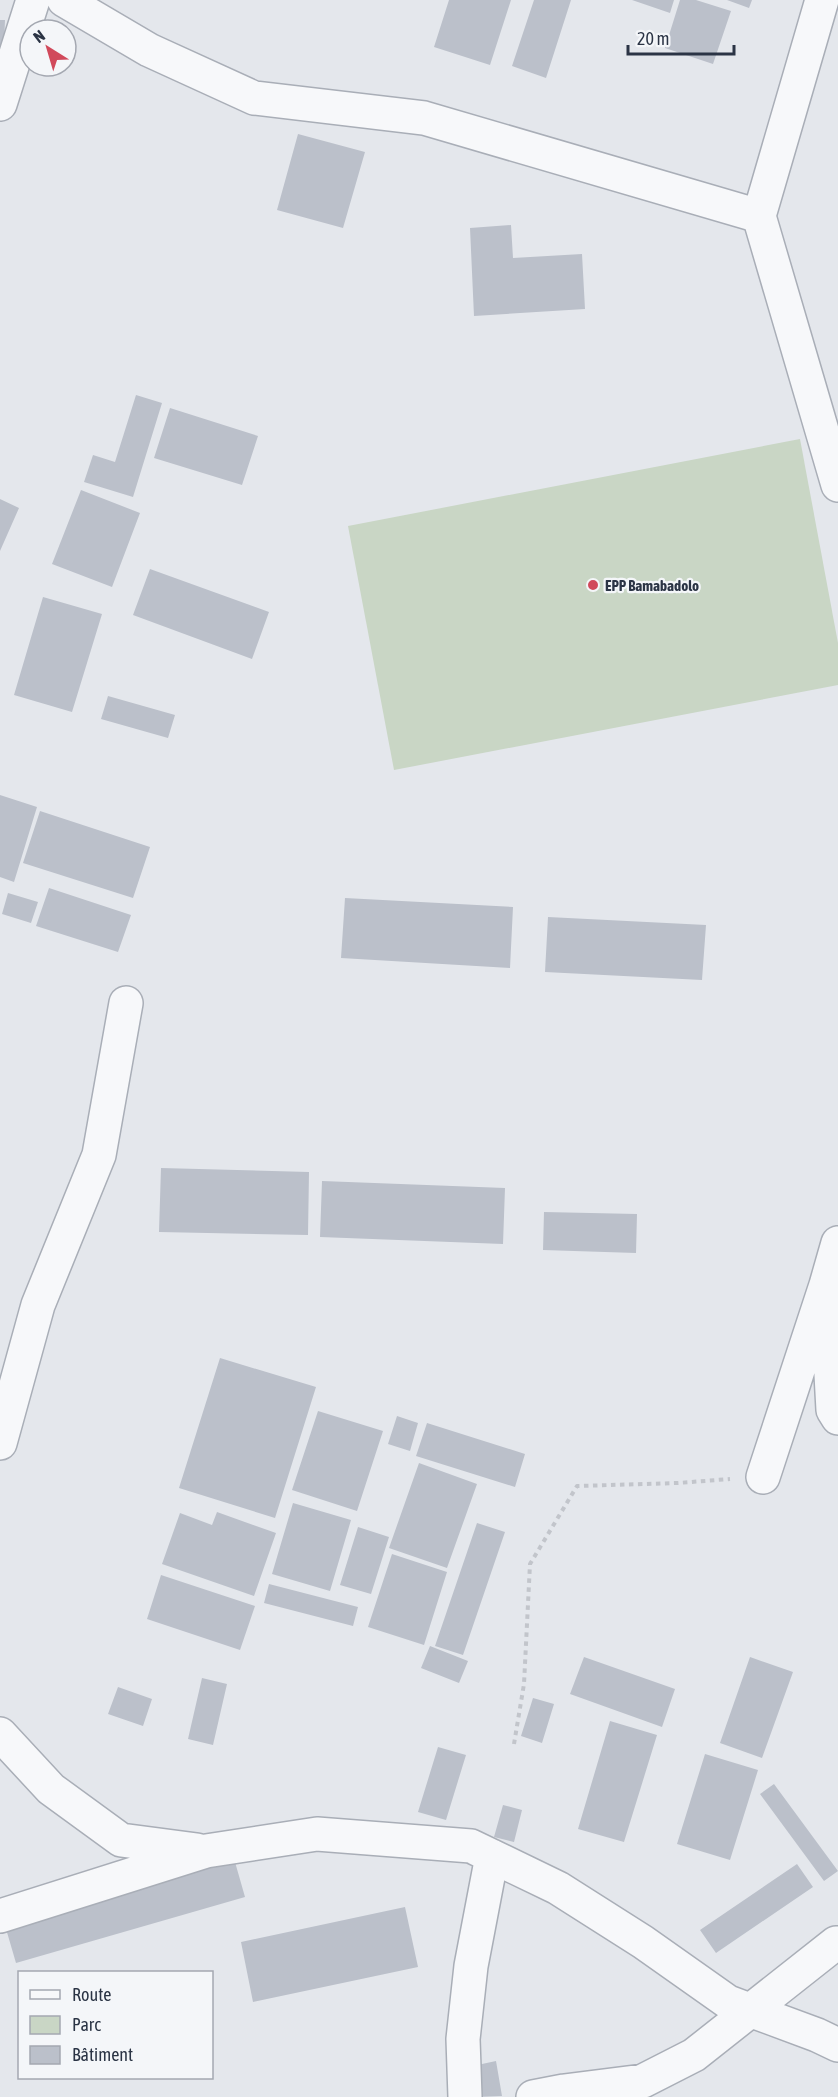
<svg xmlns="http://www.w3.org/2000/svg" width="838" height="2097" viewBox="0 0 838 2097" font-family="'Asap Condensed',sans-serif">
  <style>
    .green { fill: #c9d6c5 }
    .building { fill: #bbc0ca }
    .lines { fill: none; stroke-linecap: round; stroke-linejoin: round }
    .street-casing { stroke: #a9aeb7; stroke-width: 36 }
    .path { stroke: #c2c5cb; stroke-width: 4; stroke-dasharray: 4.5 4.5; stroke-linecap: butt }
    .street { stroke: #f7f8fa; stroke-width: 33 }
    .poi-dot { fill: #d1495b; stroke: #f4f6f9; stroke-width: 2 }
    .labels { text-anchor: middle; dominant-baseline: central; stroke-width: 4.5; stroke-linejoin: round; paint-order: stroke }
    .poi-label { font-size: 15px; font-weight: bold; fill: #2b3445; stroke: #f4f6f9; text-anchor: start }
  </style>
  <rect width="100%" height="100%" fill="#e4e7ec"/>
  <path class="green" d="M800,439l38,204v42l-444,85 -46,-244z"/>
  <path class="building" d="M449,0h62l-21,65 -56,-18z
    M534,0h37l-25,78 -34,-12z
    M632,0h42l-4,13z
    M680,0h16l35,11 -18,53 -48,-16z
    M727,0h25l-3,8z
    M0,20h5l-2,51h-3z
    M298,134l67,18 -22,76 -66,-18z
    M511,225l2,33 69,-4 3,55 -111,7 -4,-88z
    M136,395l26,8 -29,94 -49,-15 9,-27 22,7z
    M170,408l88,28 -16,49 -88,-27z
    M81,490l59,23 -28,74 -60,-23z
    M0,499l19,9 -19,43z
    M150,569l119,43 -17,47 -119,-44z
    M43,597l59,17 -30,98 -58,-17z
    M108,696l67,19 -7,23 -67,-19z
    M0,795l37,12 -23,75 -14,-5z
    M40,811l110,36 -17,51 -110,-35z
    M49,888l82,27 -13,37 -82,-26z
    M8,893l30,9 -7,21 -29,-9z
    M345,898l168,9 -3,61 -169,-10z
    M548,917l158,8 -4,55 -157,-8z
    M161,1168l148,4 -1,63 -149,-3z
    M322,1181l183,7 -2,56 -183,-7z
    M544,1212l93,2 -1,39 -93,-3z
    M220,1358l96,29 -41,131 -96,-30z
    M318,1411l65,20 -26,80 -65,-21z
    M397,1416l21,7 -8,28 -22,-7z
    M427,1423l98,31 -10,33 -99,-31z
    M419,1463l58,21 -30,84 -58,-20z
    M293,1503l58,17 -21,71 -58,-17z
    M217,1512l59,21 -22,63 -92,-32 18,-51 32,12z
    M477,1523l28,9 -42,123 -28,-9z
    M358,1527l31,10 -18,57 -31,-9z
    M392,1554l55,18 -23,73 -56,-18z
    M161,1575l94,31 -15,44 -93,-31z
    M269,1584l89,23 -5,19 -89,-23z
    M430,1646l38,15 -9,22 -38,-15z
    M584,1657l91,32 -13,38 -92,-33z
    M750,1657l43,15 -31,86 -42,-15z
    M202,1678l25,6 -14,61 -25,-6z
    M118,1687l34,12 -9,27 -35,-12z
    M533,1698l21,6 -12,39 -21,-7z
    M610,1721l47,14 -33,107 -46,-13z
    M438,1747l28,8 -20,65 -28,-8z
    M705,1754l53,16 -28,90 -53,-16z
    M774,1784l64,87 -14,10 -64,-87z
    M503,1805l19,5 -8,32 -20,-5z
    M233,1855l12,42 -229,66 -12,-41z
    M797,1864l16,23 -97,66 -16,-23z
    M405,1907l13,60 -165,35 -12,-60z
    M496,2061l6,35 -28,1 -6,-30z"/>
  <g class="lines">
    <g class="street-casing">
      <path id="street" d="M64,0l85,50 105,48 170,20 335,98
        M822,0l-63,216 79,269
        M0,104l33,-104
        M838,1243l-12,42 7,125 5,8
        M0,1443l38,-138 61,-150 27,-152
        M763,1477l63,-192
        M0,1734l51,55 70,51 76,10
        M0,1916l206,-65 111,-17 154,12 87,42 85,54 85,60 89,33 21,10
        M465,2097l-2,-58 8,-73 21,-110
        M533,2097l31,-6 79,-10 51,-26 142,-112 2,2"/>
    </g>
    <path class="path" d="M514,1744l10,-60 6,-120 47,-78 101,-3 52,-4"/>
    <use href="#street" class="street"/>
  </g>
  <circle class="poi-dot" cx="593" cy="585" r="6"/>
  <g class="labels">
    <g class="poi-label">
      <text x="605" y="585">EPP Bamabadolo</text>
    </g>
  </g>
  <rect x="18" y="1971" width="195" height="108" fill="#f4f6f9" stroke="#a4a8b1" stroke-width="1.5"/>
  <rect x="30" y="1990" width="30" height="9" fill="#f7f8fa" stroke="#a4a8b1" stroke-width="1.5"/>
  <text x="72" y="2001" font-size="18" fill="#2b3445">Route</text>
  <rect x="30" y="2016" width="30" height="18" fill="#c9d6c5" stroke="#a4a8b1" stroke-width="1.5"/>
  <text x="72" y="2031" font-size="18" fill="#2b3445">Parc</text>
  <rect x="30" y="2046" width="30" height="18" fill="#bbc0ca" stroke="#a4a8b1" stroke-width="1.5"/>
  <text x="72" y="2061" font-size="18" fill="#2b3445">Bâtiment</text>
  <g transform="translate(48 48) rotate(323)"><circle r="28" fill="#f4f6f9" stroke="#a4a8b1" stroke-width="1.5"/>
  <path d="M0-4.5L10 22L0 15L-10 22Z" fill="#d1495b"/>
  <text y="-9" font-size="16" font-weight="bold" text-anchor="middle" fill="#2b3445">N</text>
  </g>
  <path d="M628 45v9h106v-9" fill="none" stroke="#2b3445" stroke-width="3"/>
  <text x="637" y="45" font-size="18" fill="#2b3445" stroke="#f4f6f9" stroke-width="4.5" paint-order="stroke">20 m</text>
</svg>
